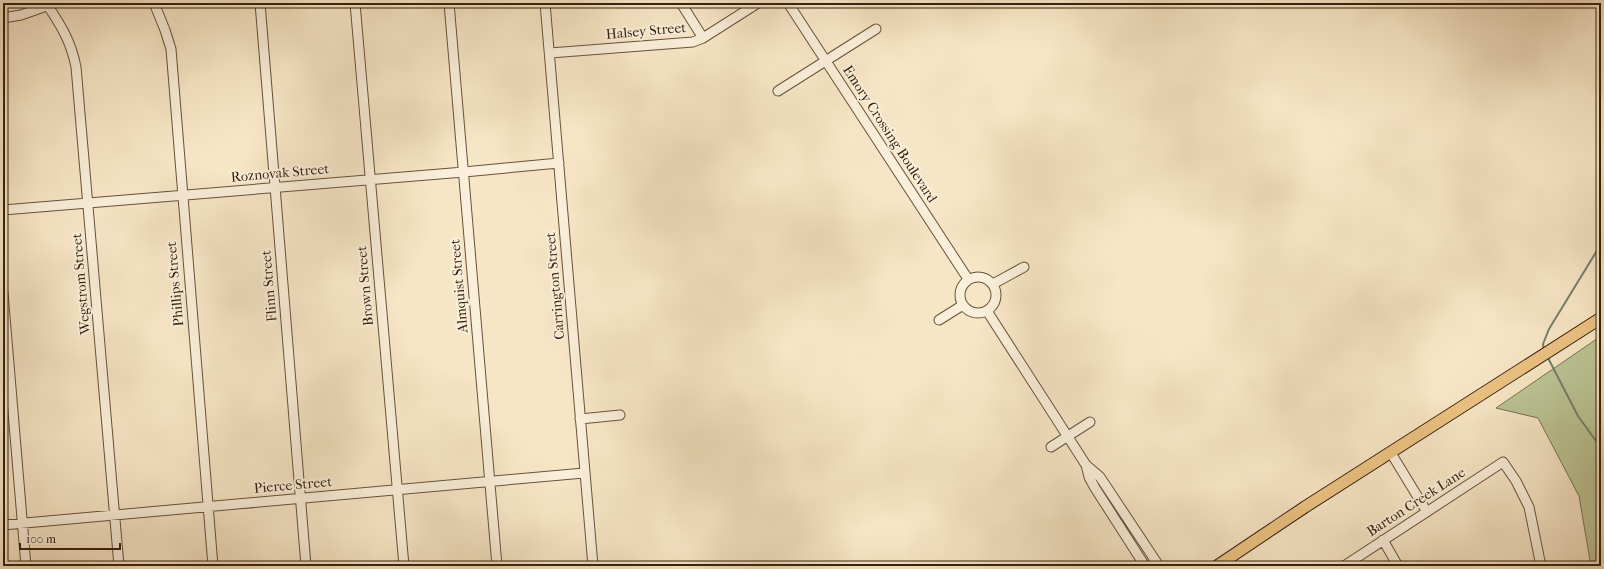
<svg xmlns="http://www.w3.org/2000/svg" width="1604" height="569" viewBox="0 0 1604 569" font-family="'IM FELL French Canon',serif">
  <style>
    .green { fill: #bcc595; stroke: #7a7252 }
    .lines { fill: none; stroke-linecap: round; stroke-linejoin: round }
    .stream { stroke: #75806f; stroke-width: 2 }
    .minor-casing { stroke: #67523c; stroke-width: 11 }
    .major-casing { stroke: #37200e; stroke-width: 13 }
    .minor { stroke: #faefda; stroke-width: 9 }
    .major { stroke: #ecc383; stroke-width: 11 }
    .labels { text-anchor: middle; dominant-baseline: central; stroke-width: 4; stroke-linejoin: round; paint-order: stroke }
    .street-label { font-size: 14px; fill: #37200e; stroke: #faefda }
  </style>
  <rect width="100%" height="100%" fill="#f7e6c6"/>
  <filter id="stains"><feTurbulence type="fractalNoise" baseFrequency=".005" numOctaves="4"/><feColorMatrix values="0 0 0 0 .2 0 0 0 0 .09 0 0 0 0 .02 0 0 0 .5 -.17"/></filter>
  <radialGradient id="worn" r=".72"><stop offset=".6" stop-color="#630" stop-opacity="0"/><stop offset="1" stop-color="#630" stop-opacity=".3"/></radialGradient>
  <path class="green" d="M1601,336v230h-10l-12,-70 -41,-78 -42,-10z"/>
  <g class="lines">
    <path class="stream" d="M1544,351l-1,-7 6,-15 52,-85
      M1547,356l31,60 23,32"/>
    <g class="minor-casing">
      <path id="minor" d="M154,3l11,27 6,19 42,517
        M260,3l46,563
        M355,3l49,563
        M449,3l48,563
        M545,3l48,563
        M681,3l22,35
        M788,3l180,276
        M48,6c14,21 23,36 28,61l43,499
        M3,18l18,-3 31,-11
        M550,53l143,-11 10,-4 55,-35
        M778,91l98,-62
        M3,210l461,-38 95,-9
        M960 295a18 18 0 1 1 36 0a18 18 0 1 1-36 0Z
        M993,284l31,-17
        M3,293l23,273
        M987,311l99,154 3,12 6,11 50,78
        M939,320l24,-15
        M580,419l40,-4
        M1051,447l39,-25
        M1391,453l36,59
        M1086,465l14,12 59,89
        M3,525l581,-52
        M1383,540l15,26
        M1344,566l159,-104 13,19 13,26 12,59"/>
    </g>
    <g class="major-casing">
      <path id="major" d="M1217,566l88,-59 296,-189"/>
    </g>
    <use href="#minor" class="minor"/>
    <use href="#major" class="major"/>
  </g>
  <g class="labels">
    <g class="street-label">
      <text transform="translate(646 31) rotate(-5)">Halsey Street</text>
      <text transform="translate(890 134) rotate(57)">Emory Crossing Boulevard</text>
      <text transform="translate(280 173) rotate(-5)">Roznovak Street</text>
      <text transform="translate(81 284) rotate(-95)">Wegstrom Street</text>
      <text transform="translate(175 284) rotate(-95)">Phillips Street</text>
      <text transform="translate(269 286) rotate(-95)">Flinn Street</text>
      <text transform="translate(365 286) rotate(-95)">Brown Street</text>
      <text transform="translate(459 286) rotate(-95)">Almquist Street</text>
      <text transform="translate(555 286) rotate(-95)">Carrington Street</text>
      <text transform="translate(293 485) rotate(-5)">Pierce Street</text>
      <text transform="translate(1416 502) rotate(-33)">Barton Creek Lane</text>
    </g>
  </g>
  <rect width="1604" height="569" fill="none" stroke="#f7e6c6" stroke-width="16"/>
  <rect x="4" y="4" width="1596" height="561" fill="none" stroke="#37200e" stroke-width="2"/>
  <rect x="8" y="8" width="1588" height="553" fill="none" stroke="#37200e"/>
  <path d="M20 543v6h100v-6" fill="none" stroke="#37200e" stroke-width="2"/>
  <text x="26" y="543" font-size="12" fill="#37200e" stroke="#faefda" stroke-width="3" paint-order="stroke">100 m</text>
  <rect width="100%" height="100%" filter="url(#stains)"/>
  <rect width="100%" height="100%" fill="url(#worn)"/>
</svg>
